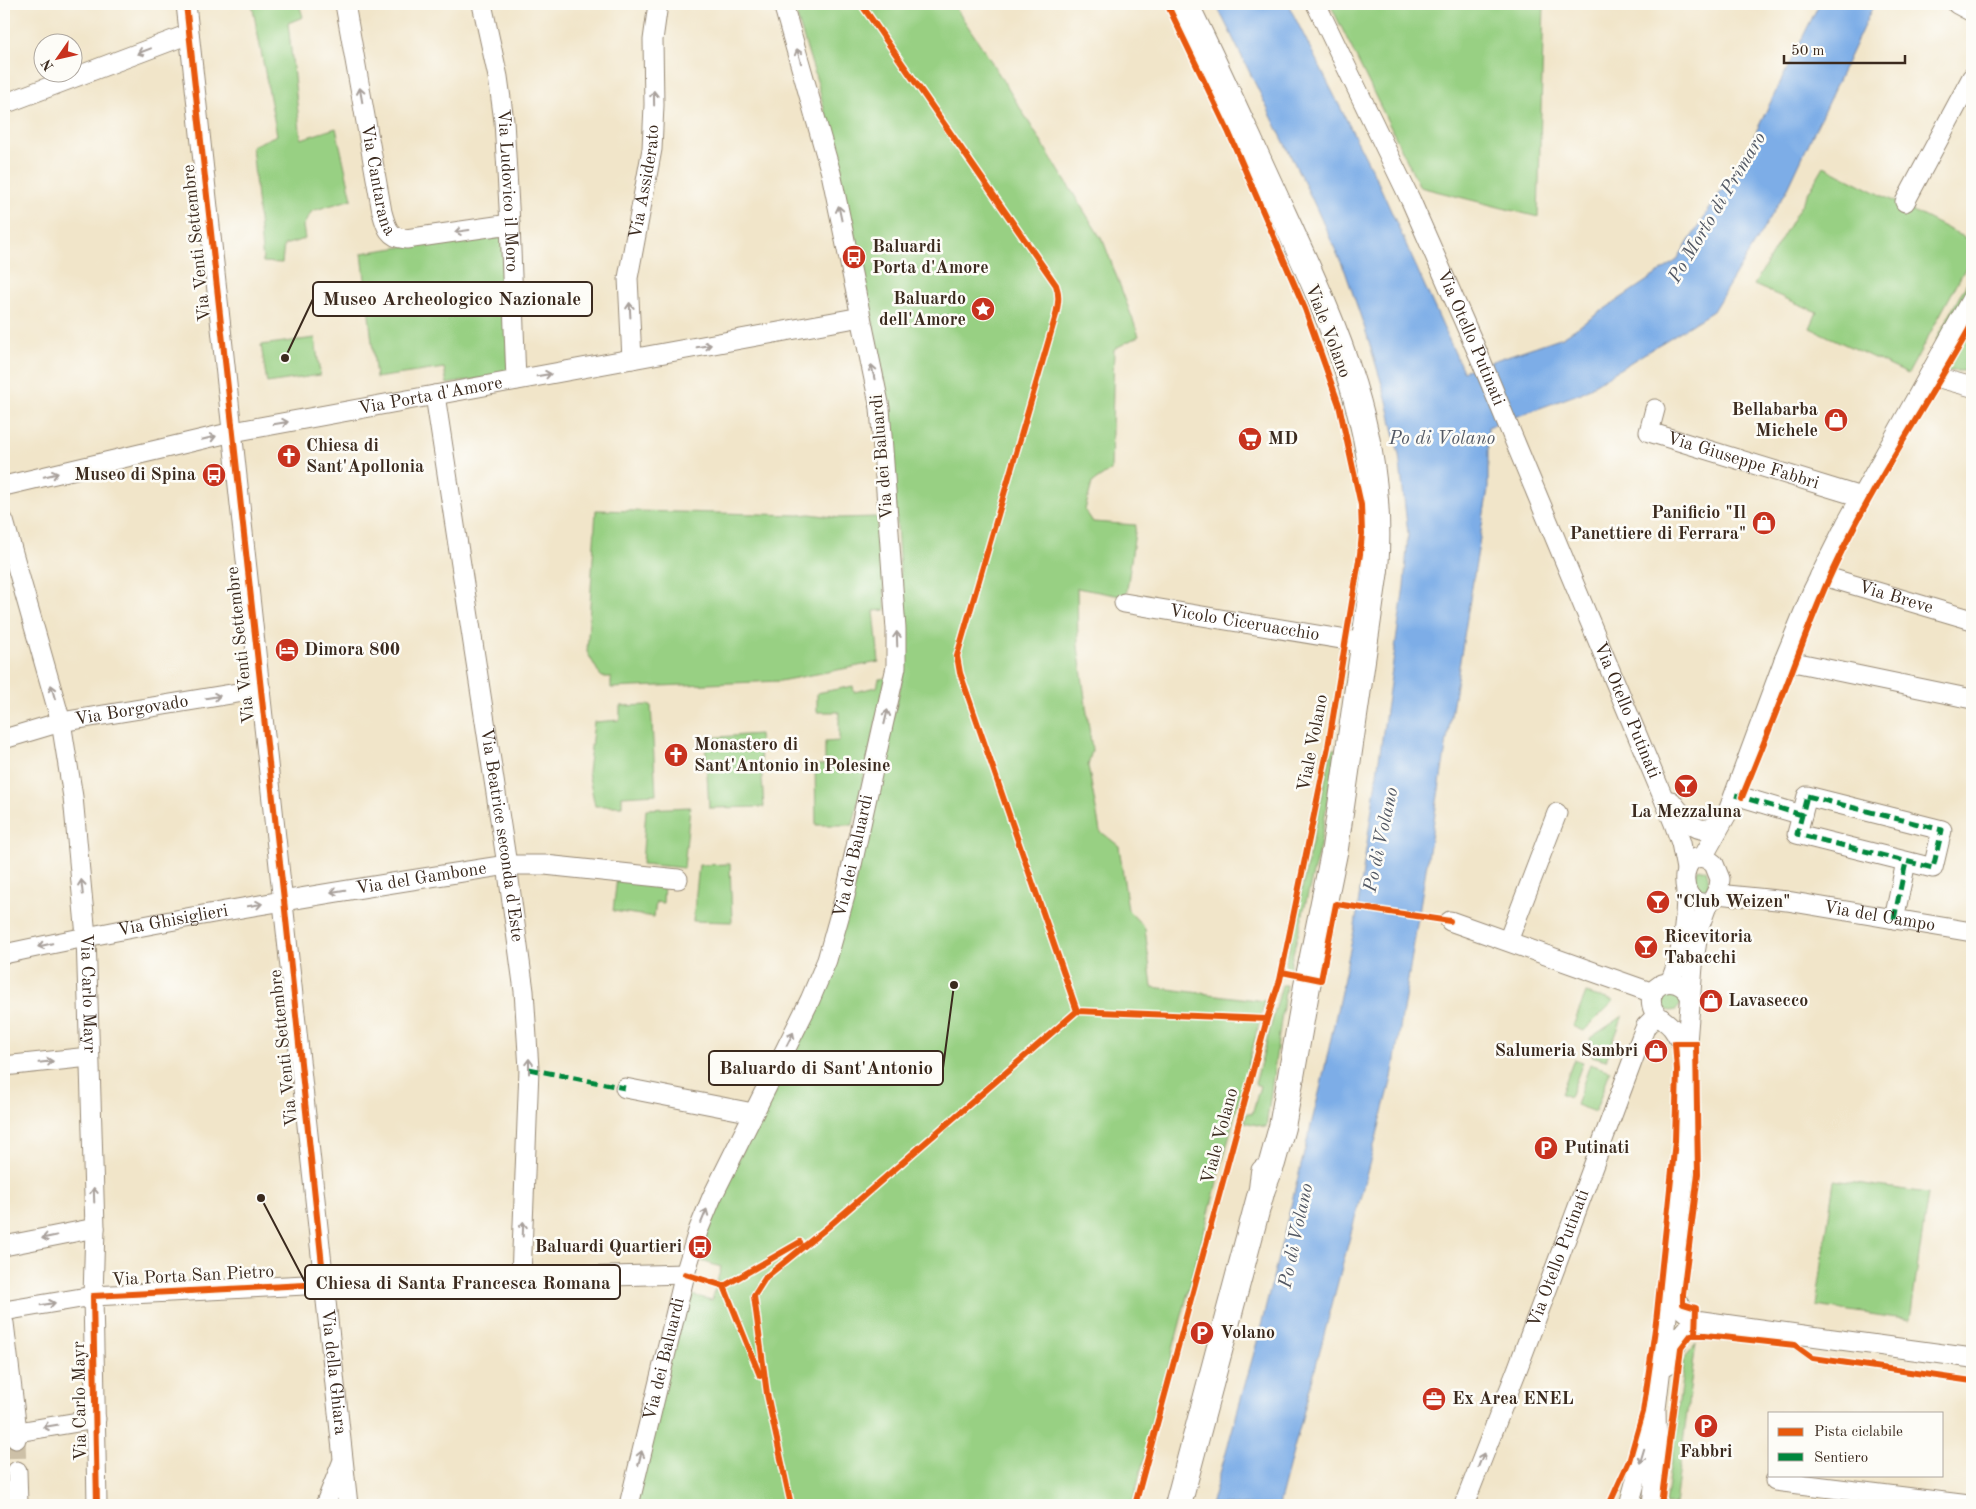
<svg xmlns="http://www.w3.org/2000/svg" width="1976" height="1509" viewBox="0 0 1976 1509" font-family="'Old Standard TT',serif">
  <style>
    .green { fill: #98d083; stroke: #6a7d50 }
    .water { fill: #7dade7; stroke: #5c6c82 }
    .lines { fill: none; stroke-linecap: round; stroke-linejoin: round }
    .minor-tunnel { stroke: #cdc0a7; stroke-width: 19; stroke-dasharray: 19 9; stroke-linecap: butt }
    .minor-casing { stroke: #968874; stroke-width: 21 }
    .secondary-casing { stroke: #968874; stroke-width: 28 }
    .minor { stroke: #fff; stroke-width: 19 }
    .secondary { stroke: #fff; stroke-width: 26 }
    .quiet { stroke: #00873e; stroke-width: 5; stroke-dasharray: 10 5; stroke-linecap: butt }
    .cycleway-casing { stroke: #fdfcf7; stroke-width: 9 }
    .cycleway { stroke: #e8590c; stroke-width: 6 }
    .oneway { stroke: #a79f9a }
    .labels { text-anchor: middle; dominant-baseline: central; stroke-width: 5; stroke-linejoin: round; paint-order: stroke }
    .street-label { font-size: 18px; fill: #3b2a1e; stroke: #fdfcf7 }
    .poi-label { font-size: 18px; font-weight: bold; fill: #3b2a1e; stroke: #fdfcf7; text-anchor: start }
    .water-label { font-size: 19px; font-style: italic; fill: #525864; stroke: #fdfcf7 }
    .leader { fill: none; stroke: #3b2a1e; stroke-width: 2 }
    .callout-dot { fill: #3b2a1e; stroke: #fdfcf7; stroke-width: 2 }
    .callout { fill: #fdfcf7; stroke: #3b2a1e; stroke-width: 2 }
    .callout-label { font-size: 19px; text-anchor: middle; font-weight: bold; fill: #3b2a1e }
  </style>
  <rect width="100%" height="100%" fill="#fdfcf7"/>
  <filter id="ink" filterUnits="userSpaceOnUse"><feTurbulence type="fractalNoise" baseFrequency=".02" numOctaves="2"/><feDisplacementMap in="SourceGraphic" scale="10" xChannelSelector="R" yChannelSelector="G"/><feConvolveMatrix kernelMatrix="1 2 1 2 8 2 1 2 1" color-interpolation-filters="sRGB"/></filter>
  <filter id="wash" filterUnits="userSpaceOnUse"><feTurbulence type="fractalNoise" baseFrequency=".0096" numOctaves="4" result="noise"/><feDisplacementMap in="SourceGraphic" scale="20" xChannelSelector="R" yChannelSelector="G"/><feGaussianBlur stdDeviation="1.12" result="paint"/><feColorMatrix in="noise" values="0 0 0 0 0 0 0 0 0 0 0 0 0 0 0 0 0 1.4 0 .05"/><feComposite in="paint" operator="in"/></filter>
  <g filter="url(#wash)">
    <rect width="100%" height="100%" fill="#f1e5c9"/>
    <path class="green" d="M252,4h47l4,13 -15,6 13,116 35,-11 16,71 -40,12 -9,15 2,13 -21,6 -2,18 -19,-1 -11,-116 25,-11z
      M793,4h160l31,46 120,193 35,93 -25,13 -3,121 -19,13 -7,27 8,12 43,3 -10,72 -49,-9 1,58 14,104 -4,16 12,65 19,15 9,64 17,18 7,59 113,14 -133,504h-500l52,-212 28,7 9,-33 -26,-8 154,-353 57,-243 -12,-183 -12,-110 -19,-98 -19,-81 -26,-107z
      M1330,4h214l-6,213 -118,-30z
      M1824,166l148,75v15l-64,118 -98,-46 7,-16 -63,-27z
      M506,231l3,143 -62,10 -3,-16 -68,10 -14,-125z
      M1972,273v16l-30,55 -6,-4z
      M1972,314v42l-5,9 5,3v3h-32z
      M315,338l5,37 -53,8 -6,-38z
      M596,510l203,5 11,-1 30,4 37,-1 9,93 -12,1 5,51 -99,19 -169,7v-11h-9l-2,-2 -13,-23z
      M886,678l-33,147h-37l-1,-60h10v-23l14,-1v-29h-22v-19l36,-7 1,6 23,-5 2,-8z
      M651,705l5,89 -34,2v10h-27l-7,-34 6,-50 26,-2v-14z
      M759,734l5,73 -55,1 -4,-70z
      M1332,749h4l-16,97 -31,123 -4,-1z
      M690,807l-6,61 -42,-4 4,-55z
      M730,864l2,58 -39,-1 6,-56z
      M1699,868l7,2c3,8 4,16 -2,23 -10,-5 -11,-16 -5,-25z
      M617,878l47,5 -1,20 -7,-1 -2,15 -41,-6z
      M1282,985h4l-20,142 -22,-5 3,-9 5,1 8,-28 -5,-2z
      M1661 1001a10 10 0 1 1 20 0a10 10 0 1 1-20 0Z
      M1586,993l28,8 -30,30 -11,-5z
      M1623,1016l-17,44 -14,-4 1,-8 -3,-10z
      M1574,1059l9,3 -13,35 -9,-3z
      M1590,1064l20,7 -15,41 -19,-7z
      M1834,1180l94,13 -18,127 -94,-14z
      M1696,1343l-21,162h-10l20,-149z"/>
    <path class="water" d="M1216,4h72l90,178 85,189 100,-34 113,-76 69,-107 74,-150h55l-88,188 -73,119 -132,82 -93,34v62l-96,589 -113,427h-68l46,-163 64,-257 34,-159 49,-340 4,-52 -9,-79 -12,-54 -21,-69 -21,-61 -32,-70z"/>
  </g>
  <g filter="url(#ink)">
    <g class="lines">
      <path class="minor-tunnel" d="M16,1439l1,32"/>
      <g class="minor-casing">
        <g id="minor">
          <path id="s1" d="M186,4l162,1501"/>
          <path id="s2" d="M345,4l37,208c4,15 7,26 24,27l104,-15"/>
          <path id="s3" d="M482,4l16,73 6,44 6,103 6,156"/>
          <path id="s4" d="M1316,4l95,197 69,157 193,463 8,22 5,26"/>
          <path d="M1957,4l15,8"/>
          <path d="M4,104l185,-70"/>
          <path d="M1905,202l67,-125"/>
          <path id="s5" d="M632,359l-4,-81 24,-129 2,-44 -1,-65 5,-36"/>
          <path d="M1929,375l43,12"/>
          <path id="s6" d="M435,395l72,470 17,126 5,78 -8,208"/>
          <path id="s7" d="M1655,409l-6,23 212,65"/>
          <path id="s8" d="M4,486l229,-54 628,-115"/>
          <path id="s9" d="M4,521l57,201 12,75 13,139 9,292 -2,68 4,209"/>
          <path id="s10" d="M1820,575l152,45"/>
          <path id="s11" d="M1124,603l241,40"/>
          <path d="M1784,660l188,39"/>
          <path id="s12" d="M4,739l57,-17 200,-33"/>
          <path d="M1735,795l67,20"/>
          <path d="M1807,796l135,34 -9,38 -136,-34z"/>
          <path d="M1671,801c17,20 29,43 53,16"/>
          <path d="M1703,857l24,-43 57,-154 28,-68 34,-68 126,-226"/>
          <path id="s13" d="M1717,894l70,7 185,31"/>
          <path d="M1894,919l12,-57"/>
          <path d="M1450,921l203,72"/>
          <path d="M1508,941l49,-128"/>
          <path id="s14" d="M4,954c167,-36 335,-63 503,-89h38l133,14"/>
          <path d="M1670,982c13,-29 16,-61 16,-93"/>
          <path d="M1685,1056c-3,-10 -6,-19 -13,-28 -6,-8 -18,-12 -20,-22 -6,-26 31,-34 40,-5"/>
          <path d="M4,1066l85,-9"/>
          <path d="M625,1088l128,25"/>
          <path d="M4,1246l91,-18"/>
          <path d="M1670,1288l14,23 11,9 277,38"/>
          <path d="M4,1311l89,-15 231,-12 361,-10"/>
          <path d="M4,1323l13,108 -1,8"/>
          <path d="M1667,1365l14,-29 14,-16"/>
          <path d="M6,1434l90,-15"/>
          <path d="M17,1471l1,34"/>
          <path d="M1775,1481l194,24"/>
          <path d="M325,1505l17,-42"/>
          <path id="s15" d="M629,1505l56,-231 13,-43 14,-34 98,-197 17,-40 18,-64 51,-229v-38l-16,-221 -49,-235 -48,-169"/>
          <path id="s16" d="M1464,1505l53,-135 124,-332 5,-12 11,-11"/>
          <path d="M1629,1505l23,-83"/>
          <path d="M1652,1505l5,-46 -1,-50 30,-251 1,-115 6,-77 6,-38 5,-14 4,-11 5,-4 6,-12 1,-8 -6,-15c-33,-28 -42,44 -6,39"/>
        </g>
      </g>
      <g class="secondary-casing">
        <path id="secondary" d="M1185,4c32,64 61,130 91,195 56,122 110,233 99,371l-40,278 -28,138 -25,141 -10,36 -10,26
          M1178,1505l84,-316 2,-17"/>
      </g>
      <use href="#minor" class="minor"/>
      <use href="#secondary" class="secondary"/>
      <path class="quiet" d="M1735,795l67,20
        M1807,796l135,34 -9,38 -136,-34z
        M1894,919l12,-57
        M529,1069l96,19"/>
      <g class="cycleway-casing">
        <path id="cycleway" d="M861,4l195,281c4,11 2,19 0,30l-99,341 3,17 117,338
          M1742,797c18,-44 36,-89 53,-134 13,-34 26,-69 42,-102 39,-82 91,-158 135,-237
          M1282,972l39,8 15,-76 114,17
          M685,1274l39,12 76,-44
          M724,1286l36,90
          M97,1505l-4,-209 231,-12 -40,-384 -98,-896
          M791,1505l-24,-111 -13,-98 12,-19 62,-50 249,-216 190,8
          M1135,1505l132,-486 13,-39 48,-233 32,-193 2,-20 -1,-29 -22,-100 -34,-96 -76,-176 -62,-129
          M1609,1505l20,-44 14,-49 13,-90 19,-181 2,-71 -2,-27h21l2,131 -15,120v10l13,4 -1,27
          M1661,1505l20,-157 10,-13h14l90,10 18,13 159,23"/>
      </g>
      <use href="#cycleway" class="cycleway"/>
    </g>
    <defs><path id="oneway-shaft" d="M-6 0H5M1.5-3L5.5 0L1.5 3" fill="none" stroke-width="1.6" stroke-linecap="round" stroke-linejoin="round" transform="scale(1.25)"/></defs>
    <g class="oneway">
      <use href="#oneway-shaft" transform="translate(144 51) rotate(159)"/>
      <use href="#oneway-shaft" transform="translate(799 56) rotate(-106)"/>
      <use href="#oneway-shaft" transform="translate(361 95) rotate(-100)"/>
      <use href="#oneway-shaft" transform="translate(654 98) rotate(-91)"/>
      <use href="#oneway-shaft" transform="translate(840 213) rotate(-102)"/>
      <use href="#oneway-shaft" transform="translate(462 231) rotate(172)"/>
      <use href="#oneway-shaft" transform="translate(630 310) rotate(-93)"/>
      <use href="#oneway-shaft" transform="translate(704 346) rotate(-10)"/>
      <use href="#oneway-shaft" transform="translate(873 372) rotate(-102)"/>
      <use href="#oneway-shaft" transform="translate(544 375) rotate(-10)"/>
      <use href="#oneway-shaft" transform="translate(281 423) rotate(-10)"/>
      <use href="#oneway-shaft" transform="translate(209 438) rotate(-13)"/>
      <use href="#oneway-shaft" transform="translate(51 475) rotate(-13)"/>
      <use href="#oneway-shaft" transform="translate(897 639) rotate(-92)"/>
      <use href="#oneway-shaft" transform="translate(53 692) rotate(-106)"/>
      <use href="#oneway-shaft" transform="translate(213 697) rotate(-10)"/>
      <use href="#oneway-shaft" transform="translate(886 717) rotate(-77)"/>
      <use href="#oneway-shaft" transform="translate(82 887) rotate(-96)"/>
      <use href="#oneway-shaft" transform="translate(338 891) rotate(171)"/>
      <use href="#oneway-shaft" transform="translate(255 905) rotate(-10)"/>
      <use href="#oneway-shaft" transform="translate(45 945) rotate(167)"/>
      <use href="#oneway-shaft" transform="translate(790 1039) rotate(-63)"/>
      <use href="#oneway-shaft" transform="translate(46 1062) rotate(-6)"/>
      <use href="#oneway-shaft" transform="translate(529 1066) rotate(-90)"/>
      <use href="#oneway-shaft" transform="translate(94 1195) rotate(-92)"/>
      <use href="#oneway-shaft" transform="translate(704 1216) rotate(-68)"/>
      <use href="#oneway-shaft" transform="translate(523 1229) rotate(-88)"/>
      <use href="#oneway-shaft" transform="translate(49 1237) rotate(169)"/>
      <use href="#oneway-shaft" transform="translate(48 1304) rotate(-9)"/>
      <use href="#oneway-shaft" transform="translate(50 1426) rotate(171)"/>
      <use href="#oneway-shaft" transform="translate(1642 1456) rotate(107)"/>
      <use href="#oneway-shaft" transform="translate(640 1458) rotate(-76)"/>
      <use href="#oneway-shaft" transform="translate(1481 1460) rotate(-68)"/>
    </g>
  </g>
  <defs>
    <g id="bus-disc" transform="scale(1.25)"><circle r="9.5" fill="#c8321e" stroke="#fdfcf7"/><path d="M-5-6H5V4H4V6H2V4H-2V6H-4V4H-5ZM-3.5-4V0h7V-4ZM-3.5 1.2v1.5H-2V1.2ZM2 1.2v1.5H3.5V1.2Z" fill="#fff"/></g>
    <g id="sight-disc" transform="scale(1.25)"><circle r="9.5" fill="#c8321e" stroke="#fdfcf7"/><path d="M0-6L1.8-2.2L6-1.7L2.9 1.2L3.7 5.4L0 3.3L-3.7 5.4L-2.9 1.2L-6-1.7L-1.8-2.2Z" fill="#fff"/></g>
    <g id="shop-disc" transform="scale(1.25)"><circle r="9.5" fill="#c8321e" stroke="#fdfcf7"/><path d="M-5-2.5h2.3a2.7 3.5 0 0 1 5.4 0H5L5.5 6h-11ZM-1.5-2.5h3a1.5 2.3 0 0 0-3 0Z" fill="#fff"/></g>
    <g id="supermarket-disc" transform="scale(1.25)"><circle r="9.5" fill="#c8321e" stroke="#fdfcf7"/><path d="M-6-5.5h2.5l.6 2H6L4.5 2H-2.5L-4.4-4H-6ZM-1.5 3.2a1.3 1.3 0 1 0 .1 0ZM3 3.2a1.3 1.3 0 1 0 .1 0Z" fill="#fff"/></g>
    <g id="church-disc" transform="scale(1.25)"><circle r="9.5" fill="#c8321e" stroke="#fdfcf7"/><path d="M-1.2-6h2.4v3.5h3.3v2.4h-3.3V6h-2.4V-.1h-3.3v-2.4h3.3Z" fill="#fff"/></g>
    <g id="hotel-disc" transform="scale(1.25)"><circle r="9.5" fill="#c8321e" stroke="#fdfcf7"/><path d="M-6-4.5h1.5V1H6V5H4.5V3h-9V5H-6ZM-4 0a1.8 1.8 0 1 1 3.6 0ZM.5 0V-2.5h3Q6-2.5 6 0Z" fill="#fff"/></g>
    <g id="bar-disc" transform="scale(1.25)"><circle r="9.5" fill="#c8321e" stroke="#fdfcf7"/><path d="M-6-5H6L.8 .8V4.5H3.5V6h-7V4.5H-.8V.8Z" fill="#fff"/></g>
    <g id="parking-disc" transform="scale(1.25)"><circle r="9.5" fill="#c8321e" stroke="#fdfcf7"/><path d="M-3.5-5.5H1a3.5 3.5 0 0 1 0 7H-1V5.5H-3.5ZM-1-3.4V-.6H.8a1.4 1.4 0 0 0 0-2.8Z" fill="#fff"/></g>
    <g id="office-disc" transform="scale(1.25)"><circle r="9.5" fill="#c8321e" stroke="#fdfcf7"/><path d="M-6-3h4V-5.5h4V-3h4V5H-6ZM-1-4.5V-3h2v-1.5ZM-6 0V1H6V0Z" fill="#fff"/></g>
  </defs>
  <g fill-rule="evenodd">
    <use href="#bus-disc" x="854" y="257"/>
    <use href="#sight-disc" x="983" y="309"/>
    <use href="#shop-disc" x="1836" y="420"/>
    <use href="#supermarket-disc" x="1250" y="439"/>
    <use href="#church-disc" x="289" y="456"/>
    <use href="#bus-disc" x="214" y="475"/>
    <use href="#shop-disc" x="1764" y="523"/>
    <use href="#hotel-disc" x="287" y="650"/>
    <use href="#church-disc" x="676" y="755"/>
    <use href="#bar-disc" x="1686" y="786"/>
    <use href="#bar-disc" x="1658" y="902"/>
    <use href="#bar-disc" x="1646" y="947"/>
    <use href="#shop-disc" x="1711" y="1001"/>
    <use href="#shop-disc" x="1656" y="1051"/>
    <use href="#parking-disc" x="1546" y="1148"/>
    <use href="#bus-disc" x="700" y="1247"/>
    <use href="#parking-disc" x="1202" y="1333"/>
    <use href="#office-disc" x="1434" y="1399"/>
    <use href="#parking-disc" x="1706" y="1426"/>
  </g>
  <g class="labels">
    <g class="street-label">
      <text stroke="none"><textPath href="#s2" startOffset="179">Via Cantarana</textPath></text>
      <text stroke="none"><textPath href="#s5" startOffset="179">Via Assiderato</textPath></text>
      <text stroke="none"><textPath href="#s3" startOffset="189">Via Ludovico il Moro</textPath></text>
      <text transform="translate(197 243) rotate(-96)">Via Venti Settembre</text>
      <text transform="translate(1328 331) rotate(69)">Viale Volano</text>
      <text stroke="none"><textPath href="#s4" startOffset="368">Via Otello Putinati</textPath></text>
      <text stroke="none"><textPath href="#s8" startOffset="436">Via Porta d'Amore</textPath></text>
      <text transform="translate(882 457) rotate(-95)">Via dei Baluardi</text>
      <text stroke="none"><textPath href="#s7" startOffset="122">Via Giuseppe Fabbri</textPath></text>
      <text stroke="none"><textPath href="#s10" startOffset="79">Via Breve</textPath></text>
      <text stroke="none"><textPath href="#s11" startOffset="122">Vicolo Ciceruacchio</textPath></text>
      <text transform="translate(241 645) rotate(-96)">Via Venti Settembre</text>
      <text stroke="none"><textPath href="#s12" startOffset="131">Via Borgovado</textPath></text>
      <text stroke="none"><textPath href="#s4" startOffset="772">Via Otello Putinati</textPath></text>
      <text transform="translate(1313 743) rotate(-79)">Viale Volano</text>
      <text stroke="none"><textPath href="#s6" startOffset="445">Via Beatrice seconda d'Este</textPath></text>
      <text stroke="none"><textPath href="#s15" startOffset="690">Via dei Baluardi</textPath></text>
      <text stroke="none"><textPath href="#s14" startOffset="424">Via del Gambone</textPath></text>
      <text stroke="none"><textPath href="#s13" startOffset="164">Via del Campo</textPath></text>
      <text stroke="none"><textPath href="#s14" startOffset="172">Via Ghisiglieri</textPath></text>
      <text stroke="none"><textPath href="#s9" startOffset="482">Via Carlo Mayr</textPath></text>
      <text transform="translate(284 1048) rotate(-96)">Via Venti Settembre</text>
      <text transform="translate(1220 1136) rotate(-75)">Viale Volano</text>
      <text stroke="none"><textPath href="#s16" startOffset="264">Via Otello Putinati</textPath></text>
      <text transform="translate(193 1276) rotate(-3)">Via Porta San Pietro</text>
      <text stroke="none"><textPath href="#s15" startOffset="150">Via dei Baluardi</textPath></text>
      <text stroke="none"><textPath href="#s1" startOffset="1376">Via della Ghiara</textPath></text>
      <text transform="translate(80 1401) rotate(-91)">Via Carlo Mayr</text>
    </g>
    <g class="poi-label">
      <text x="872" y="247">Baluardi<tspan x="872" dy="21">Porta d'Amore</tspan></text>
      <text x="966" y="299" text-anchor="end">Baluardo<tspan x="966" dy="21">dell'Amore</tspan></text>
      <text x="1818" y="410" text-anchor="end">Bellabarba<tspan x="1818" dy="21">Michele</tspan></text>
      <text x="1268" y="439">MD</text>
      <text x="306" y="446">Chiesa di<tspan x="306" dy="21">Sant'Apollonia</tspan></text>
      <text x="196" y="475" text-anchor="end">Museo di Spina</text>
      <text x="1746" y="513" text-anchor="end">Panificio "Il<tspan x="1746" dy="21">Panettiere di Ferrara"</tspan></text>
      <text x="304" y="650">Dimora 800</text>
      <text x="694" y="745">Monastero di<tspan x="694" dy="21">Sant'Antonio in Polesine</tspan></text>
      <text x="1686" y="812" text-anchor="middle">La Mezzaluna</text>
      <text x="1676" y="902">"Club Weizen"</text>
      <text x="1664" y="937">Ricevitoria<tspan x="1664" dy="21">Tabacchi</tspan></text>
      <text x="1728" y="1001">Lavasecco</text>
      <text x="1638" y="1051" text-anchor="end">Salumeria Sambri</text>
      <text x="1564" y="1148">Putinati</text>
      <text x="682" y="1247" text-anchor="end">Baluardi Quartieri</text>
      <text x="1220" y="1333">Volano</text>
      <text x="1452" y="1399">Ex Area ENEL</text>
      <text x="1706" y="1452" text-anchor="middle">Fabbri</text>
    </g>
    <g class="water-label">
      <text transform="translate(1718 208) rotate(-59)">Po Morto di Primaro</text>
      <text x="1442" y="439">Po di Volano</text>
      <text transform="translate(1382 840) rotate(-78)">Po di Volano</text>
      <text transform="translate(1297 1236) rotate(-78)">Po di Volano</text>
    </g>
  </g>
  <path class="leader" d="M285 358L313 299M954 985L943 1068M261 1198L305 1282"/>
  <g class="callout-dot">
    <circle cx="285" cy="358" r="5"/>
    <circle cx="954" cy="985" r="5"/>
    <circle cx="261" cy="1198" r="5"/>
  </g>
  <g class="callout">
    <rect x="313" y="282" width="279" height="34" rx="5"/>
    <rect x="709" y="1051" width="234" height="34" rx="5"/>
    <rect x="305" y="1265" width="315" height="34" rx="5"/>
  </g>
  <g class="callout-label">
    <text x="452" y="305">Museo Archeologico Nazionale</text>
    <text x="826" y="1074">Baluardo di Sant'Antonio</text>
    <text x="463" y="1289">Chiesa di Santa Francesca Romana</text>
  </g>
  <rect width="1976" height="1509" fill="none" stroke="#fdfcf7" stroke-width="20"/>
  <rect x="1768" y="1412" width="175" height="65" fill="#fdfcf7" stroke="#afa8a0"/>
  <rect x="1778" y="1428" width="25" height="8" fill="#e8590c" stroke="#afa8a0"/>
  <text x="1814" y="1436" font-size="15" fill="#3b2a1e">Pista ciclabile</text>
  <rect x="1778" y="1453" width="25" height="8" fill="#00873e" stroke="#afa8a0"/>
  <text x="1814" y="1462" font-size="15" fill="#3b2a1e">Sentiero</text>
  <g transform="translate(58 58) rotate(236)"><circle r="24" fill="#fdfcf7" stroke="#afa8a0"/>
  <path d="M0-4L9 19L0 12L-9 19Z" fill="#c8321e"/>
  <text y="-8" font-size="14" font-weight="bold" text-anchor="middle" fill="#3b2a1e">N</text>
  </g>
  <path d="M1784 55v8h121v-8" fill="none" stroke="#3b2a1e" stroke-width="2.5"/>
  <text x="1791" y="55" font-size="15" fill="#3b2a1e" stroke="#fdfcf7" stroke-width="4" paint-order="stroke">50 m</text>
</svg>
